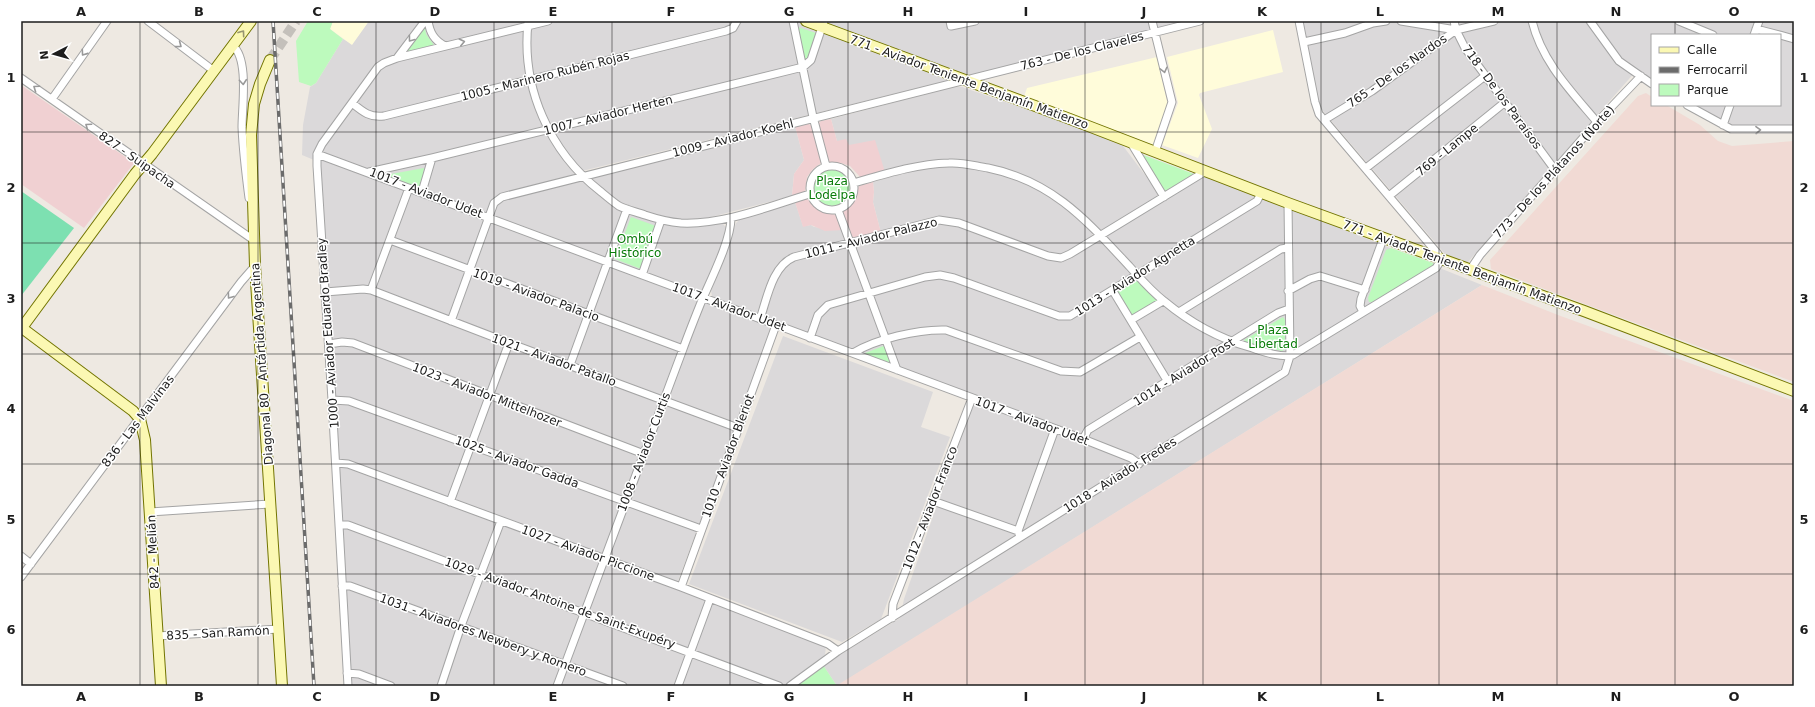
<svg xmlns="http://www.w3.org/2000/svg" width="1815" height="707" viewBox="0 0 1815 707" font-family="'DejaVu Sans',sans-serif">
  <style>
    .residential { fill: #dbd9da }
    .commercial { fill: #f0d0d2 }
    .education { fill: #fffcda }
    .military { fill: #f1dad4 }
    .park { fill: #bdfabd }
    .pitch { fill: #7de0b1 }
    .lines { fill: none; stroke-linecap: round; stroke-linejoin: round }
    .secondary-tunnel { stroke: #c4c0bb; stroke-width: 10; stroke-dasharray: 10 5; stroke-linecap: butt }
    .street-casing { stroke: #a4a4a4; stroke-width: 9 }
    .secondary-casing { stroke: #737502; stroke-width: 12 }
    .street { stroke: #fff; stroke-width: 7 }
    .secondary { stroke: #fbf8b3; stroke-width: 10 }
    .rail-casing { stroke: #6b6b6b; stroke-width: 3.5 }
    .rail { stroke: #fff; stroke-width: 2; stroke-dasharray: 6; stroke-linecap: butt }
    .oneway { stroke: #979570 }
    .oneway2 { stroke: #999 }
    .grid { fill: none; stroke: #1d1d1d; stroke-width: 1; stroke-opacity: 0.55 }
    .labels { text-anchor: middle; dominant-baseline: central; stroke-width: 3; stroke-linejoin: round; paint-order: stroke }
    .street-label { font-size: 12px; fill: #1d1d1d; stroke: #fff }
    .park-label { font-size: 12px; fill: #097c09; stroke: #fff }
    .neatline { fill: none; stroke: #1d1d1d; stroke-width: 1.5 }
    .grid-label { font-size: 13px; text-anchor: middle; font-weight: bold; fill: #1d1d1d }
  </style>
  <rect width="100%" height="100%" fill="#eee9e2"/>
  <path class="residential" d="M369,21h820l-615,152 48,37 41,12 59,1 5,5v4l-28,68 68,24 3,5v5l-95,255 151,57 -1,9 -33,25 6,6h-447l-37,-526 -12,-5 1,-30 7,-38 6,-4 27,-44 9,5z
    M1300,21h494v106h-53l-12,-2 -34,-20h85v-70h-128v45l-16,-9 -168,191 -5,1 -13,-4 -5,-5 -123,-144 -4,-9z
    M953,87h9l158,55 38,50 1,4 -58,35 -35,-31 -17,-12 -26,-12 -22,-8 -43,-8 -30,1 -43,11 -36,-27 -12,-4 -6,-22z
    M795,126l9,34 -10,14 -2,22 -85,22 -21,2 -20,-2 -37,-10 -13,-7 -25,-21 3,-3z
    M959,166l43,8 36,15 23,15 31,28 1,5 -20,14 -17,5 -108,-38h-18l-49,15 -8,-31 1,-10 -1,-10 43,-13 17,-2z
    M1208,175l274,110 -645,401 -14,-21 77,-47 4,-19 71,-202 -207,-79 -2,-2v-4l15,-42 9,-9 146,-39 19,2 92,35 15,2 7,-2 133,-83z
    M795,202l8,24 8,-1 3,2 29,3 1,11 -38,11 -32,20 -17,41h-2l-43,-16 -1,-7 25,-67 5,-5z
    M783,336l150,56 -12,35 29,10 -69,182 -39,23 -153,-58z"/>
  <path class="commercial" d="M21,85l113,78 -50,65 -63,-44z
    M831,119l6,22 9,-2 3,6 26,-5 10,32 -24,6 -11,-12 -9,-3h-11l-13,-38 4,-4z
    M807,123l5,3 9,37 -8,6 -6,8 -2,15 -13,4 2,-22 10,-14 -9,-34z
    M873,182l1,10 -1,10 8,31 -30,7 -10,-30 11,-8 7,-16z
    M806,199l3,1 10,11 17,4 7,15 -18,1 -14,-6 -8,2 -8,-25z"/>
  <path class="education" d="M333,21h36l-17,24 -22,-16z
    M1273,30l10,42 -83,21 -1,2 13,34 -14,29 -36,-13 16,-42 -11,-46z
    M1157,57l11,49 -14,39 -130,-48 3,-9z"/>
  <path class="military" d="M1646,93l6,4v8h14l34,20 18,16 14,5 62,-5v241l-303,-113 -1,-9 148,-164z
    M1482,285l76,30 236,86v285h-958z"/>
  <path class="park" d="M308,21h25l-3,8 13,10 -27,44 -5,3 -12,-4 -3,-41z
    M425,27l1,7 8,11 -31,8z
    M798,27l18,6 -8,26 -3,3z
    M1138,153l56,21 -28,18z
    M424,168l-3,22 -41,-14z
    M812 188a20 20 0 1 1 40 0a20 20 0 1 1-40 0Z
    M631,217l25,9 -15,43 -26,-10z
    M1391,248l42,15 1,3 -60,36h-5l-1,-4 18,-48z
    M1138,278l22,22 -29,18 -16,-25z
    M1283,317l2,3v29l-3,2 -36,-8 -2,-3z
    M886,345l7,19 -33,-9z
    M823,665l14,21 -40,-1z"/>
  <path class="pitch" d="M21,191l53,37 -53,68z"/>
  <g class="lines">
    <path class="secondary-tunnel" d="M270,60l26,-39"/>
    <g class="street-casing">
      <path id="street" d="M148,21l66,50
        M428,21c2,12 6,19 17,25
        M793,21l20,96 13,49
        M950,21l1,5 24,-5
        M1152,21l20,81 -17,50
        M1401,21l55,9
        M1454,21l2,9 9,18 90,122
        M1532,21c10,41 39,70 65,101
        M1590,21l29,40 33,23
        M1679,21l34,14
        M528,23c-7,65 22,129 72,168 6,5 13,11 19,15 8,4 18,6 26,9 12,4 23,7 36,8 44,2 88,-17 129,-29
        M1756,29l23,6
        M1754,35l5,-14
        M1780,35l14,4
        M1304,42l41,-9 28,-10 13,-2
        M233,46c16,13 9,61 9,81 1,23 4,48 7,71
        M397,58l28,-37
        M21,78l234,163
        M52,99l55,-78
        M352,103c11,9 18,15 32,13l342,-85 7,-3 4,-7
        M1687,105l44,24h63
        M1324,120l48,-29 84,-61 38,-9
        M1723,125l7,-20
        M1131,143l33,54
        M317,154l766,285 48,19 8,6
        M810 188a22 22 0 1 1 44 0a22 22 0 1 1-44 0Z
        M1366,168l119,-92
        M369,172l63,-14 371,-91 8,-7 13,-39
        M854,183c31,-9 62,-19 95,-20 13,-1 26,3 39,5 65,13 99,53 142,99 10,11 21,24 34,34 24,20 54,37 85,46 13,4 30,11 44,8l143,-87 5,-8 -3,-6 -119,-140 -4,-12 -16,-81
        M422,192l10,-34
        M1389,196l115,-93
        M838,210l59,160
        M390,240l293,109
        M1470,270l10,-15 117,-133 44,-46
        M642,275l19,-55
        M371,290l138,53 229,85
        M1113,291l55,91
        M1288,291l22,-12 10,-3 45,14
        M325,292l38,-3 8,1 38,-102
        M1179,312l102,-63 6,-1
        M1363,312l-3,-6 1,-7 22,-60
        M760,319c7,-20 12,-53 34,-62l145,-37 20,3 89,33 13,2 9,-4 136,-83
        M1131,320l32,-19
        M451,321l43,-118 8,-6 698,-176
        M810,338l8,-23 10,-10 97,-28 15,-2 14,3 105,38h11l187,-115 4,-8
        M329,344l13,-2 11,1 291,111
        M853,353c23,-14 65,-24 93,-23l115,41 19,1 60,-35
        M570,365l57,-156
        M332,400l17,1 352,128
        M1083,439l5,-9 190,-117 11,-4
        M336,463l12,1 333,123 147,57 10,7
        M933,501l85,30
        M450,502l59,-159
        M150,512l120,-8
        M339,525h9l431,161
        M1020,537l-2,-6 37,-102
        M21,556l10,8
        M21,577l220,-295 14,-16
        M342,586h8l273,100
        M681,587l95,-262
        M892,618l1,-14 79,-206
        M157,636l122,-7
        M347,673l12,1 32,12
        M348,686l-16,-286 -15,-234v-12l5,-10 56,-77 6,-4 13,-5 151,-37
        M441,686l20,-60 40,-105
        M557,686l126,-337c5,-14 11,-29 17,-44 9,-22 31,-64 31,-87
        M678,686l32,-87
        M790,686l48,-35 447,-279 5,-16 -2,-153"/>
    </g>
    <g class="secondary-casing">
      <path id="secondary" d="M806,21l264,98 218,84 296,108 210,80
        M270,60l-10,24 -6,20 -3,31 4,131 27,420
        M22,328l111,83 7,8 5,21 16,246
        M21,329l114,-155 17,-20 99,-133"/>
    </g>
    <use href="#street" class="street"/>
    <use href="#secondary" class="secondary"/>
    <g class="rail-casing">
      <path id="rail" d="M273,21l41,665"/>
    </g>
    <use href="#rail" class="rail"/>
  </g>
  <defs><path id="oneway-chevron" d="M-2-3.5L2.5 0L-2 3.5" fill="none" stroke-width="1.6" stroke-linecap="round" stroke-linejoin="round"/></defs>
  <use class="oneway" href="#oneway-chevron" transform="translate(242 33) rotate(-54)"/>
  <g class="oneway2">
    <use href="#oneway-chevron" transform="translate(411 39) rotate(127)"/>
    <use href="#oneway-chevron" transform="translate(462 42) rotate(-13)"/>
    <use href="#oneway-chevron" transform="translate(179 45) rotate(37)"/>
    <use href="#oneway-chevron" transform="translate(84 53) rotate(125)"/>
    <use href="#oneway-chevron" transform="translate(1164 70) rotate(76)"/>
    <use href="#oneway-chevron" transform="translate(243 82) rotate(85)"/>
    <use href="#oneway-chevron" transform="translate(36 88) rotate(-145)"/>
    <use href="#oneway-chevron" transform="translate(88 126) rotate(-145)"/>
    <use href="#oneway-chevron" transform="translate(1758 130) rotate(-1)"/>
    <use href="#oneway-chevron" transform="translate(230 296) rotate(126)"/>
  </g>
  <path class="grid" d="M140,21v665M258,21v665M376,21v665M494,21v665M612,21v665M730,21v665M848,21v665M967,21v665M1085,21v665M1203,21v665M1321,21v665M1439,21v665M1557,21v665M1675,21v14M1675,105v581M21,132h1773M21,243h1773M21,354h1773M21,464h1773M21,574h1773"/>
  <g class="labels">
    <g class="street-label">
      <text transform="translate(1082 51) rotate(-14)">763 - De los Claveles</text>
      <text transform="translate(1397 71) rotate(-35)">765 - De los Nardos</text>
      <text transform="translate(545 76) rotate(-14)">1005 - Marinero Rubén Rojas</text>
      <text transform="translate(969 82) rotate(20)">771 - Aviador Teniente Benjamín Matienzo</text>
      <text transform="translate(1502 97) rotate(54)">718 - De los Paraísos</text>
      <text transform="translate(608 115) rotate(-14)">1007 - Aviador Herten</text>
      <text transform="translate(733 138) rotate(-14)">1009 - Aviador Koehl</text>
      <text transform="translate(1447 150) rotate(-39)">769 - Lampe</text>
      <text transform="translate(137 160) rotate(35)">827 - Suipacha</text>
      <text transform="translate(1554 172) rotate(-48)">773 - De los Plátanos (Norte)</text>
      <text transform="translate(426 193) rotate(21)">1017 - Aviador Udet</text>
      <text transform="translate(871 238) rotate(-14)">1011 - Aviador Palazzo</text>
      <text transform="translate(1462 267) rotate(20)">771 - Aviador Teniente Benjamín Matienzo</text>
      <text transform="translate(1135 276) rotate(-32)">1013 - Aviador Agnetta</text>
      <text transform="translate(536 295) rotate(20)">1019 - Aviador Palacio</text>
      <text transform="translate(729 307) rotate(20)">1017 - Aviador Udet</text>
      <text transform="translate(328 333) rotate(-94)">1000 - Aviador Eduardo Bradley</text>
      <text transform="translate(554 360) rotate(20)">1021 - Aviador Patallo</text>
      <text transform="translate(262 364) rotate(-94)">Diagonal 80 - Antártida Argentina</text>
      <text transform="translate(1184 372) rotate(-32)">1014 - Aviador Post</text>
      <text transform="translate(487 395) rotate(21)">1023 - Aviador Mittelhozer</text>
      <text transform="translate(138 421) rotate(-53)">836 - Las Malvinas</text>
      <text transform="translate(1032 421) rotate(20)">1017 - Aviador Udet</text>
      <text transform="translate(644 452) rotate(-69)">1008 - Aviador Curtis</text>
      <text transform="translate(728 456) rotate(-70)">1010 - Aviador Bleriot</text>
      <text transform="translate(517 462) rotate(20)">1025 - Aviador Gadda</text>
      <text transform="translate(1120 475) rotate(-32)">1018 - Aviador Fredes</text>
      <text transform="translate(930 508) rotate(-69)">1012 - Aviador Franco</text>
      <text transform="translate(153 552) rotate(-93)">842 - Melián</text>
      <text transform="translate(588 553) rotate(20)">1027 - Aviador Piccione</text>
      <text transform="translate(560 603) rotate(20)">1029 - Aviador Antoine de Saint-Exupéry</text>
      <text transform="translate(218 633) rotate(-3)">835 - San Ramón</text>
      <text transform="translate(483 635) rotate(20)">1031 - Aviadores Newbery y Romero</text>
    </g>
    <g class="park-label">
      <text x="832" y="181">Plaza<tspan x="832" dy="14">Lodelpa</tspan></text>
      <text x="635" y="239">Ombú<tspan x="635" dy="14">Histórico</tspan></text>
      <text x="1273" y="330">Plaza<tspan x="1273" dy="14">Libertad</tspan></text>
    </g>
  </g>
  <rect width="1815" height="707" fill="none" stroke="#ffffff" stroke-width="44"/>
  <rect x="1651" y="34" width="130" height="72" fill="#ffffff" stroke="#a5a5a5"/>
  <rect x="1659" y="47" width="20" height="6" fill="#fbf8b3" stroke="#a5a5a5"/>
  <text x="1687" y="54" font-size="12" fill="#1d1d1d">Calle</text>
  <rect x="1659" y="67" width="20" height="6" fill="#6b6b6b" stroke="#a5a5a5"/>
  <text x="1687" y="74" font-size="12" fill="#1d1d1d">Ferrocarril</text>
  <rect x="1659" y="84" width="20" height="12" fill="#bdfabd" stroke="#a5a5a5"/>
  <text x="1687" y="94" font-size="12" fill="#1d1d1d">Parque</text>
  <g transform="translate(54 54) rotate(264)" stroke="#ffffff" stroke-width="3" paint-order="stroke">
  <path d="M0-3L7 15L0 10L-7 15Z" fill="#1d1d1d"/>
  <text y="-6" font-size="11" font-weight="bold" text-anchor="middle" fill="#1d1d1d">N</text>
  </g>
  <rect x="22" y="22" width="1771" height="663" class="neatline"/>
  <g class="grid-label">
    <text x="81" y="16">A</text>
    <text x="199" y="16">B</text>
    <text x="317" y="16">C</text>
    <text x="435" y="16">D</text>
    <text x="553" y="16">E</text>
    <text x="671" y="16">F</text>
    <text x="789" y="16">G</text>
    <text x="908" y="16">H</text>
    <text x="1026" y="16">I</text>
    <text x="1144" y="16">J</text>
    <text x="1262" y="16">K</text>
    <text x="1380" y="16">L</text>
    <text x="1498" y="16">M</text>
    <text x="1616" y="16">N</text>
    <text x="1734" y="16">O</text>
    <text x="11" y="82">1</text>
    <text x="1804" y="82">1</text>
    <text x="11" y="192">2</text>
    <text x="1804" y="192">2</text>
    <text x="11" y="303">3</text>
    <text x="1804" y="303">3</text>
    <text x="11" y="413">4</text>
    <text x="1804" y="413">4</text>
    <text x="11" y="524">5</text>
    <text x="1804" y="524">5</text>
    <text x="11" y="634">6</text>
    <text x="1804" y="634">6</text>
    <text x="81" y="701">A</text>
    <text x="199" y="701">B</text>
    <text x="317" y="701">C</text>
    <text x="435" y="701">D</text>
    <text x="553" y="701">E</text>
    <text x="671" y="701">F</text>
    <text x="789" y="701">G</text>
    <text x="908" y="701">H</text>
    <text x="1026" y="701">I</text>
    <text x="1144" y="701">J</text>
    <text x="1262" y="701">K</text>
    <text x="1380" y="701">L</text>
    <text x="1498" y="701">M</text>
    <text x="1616" y="701">N</text>
    <text x="1734" y="701">O</text>
  </g>
</svg>
